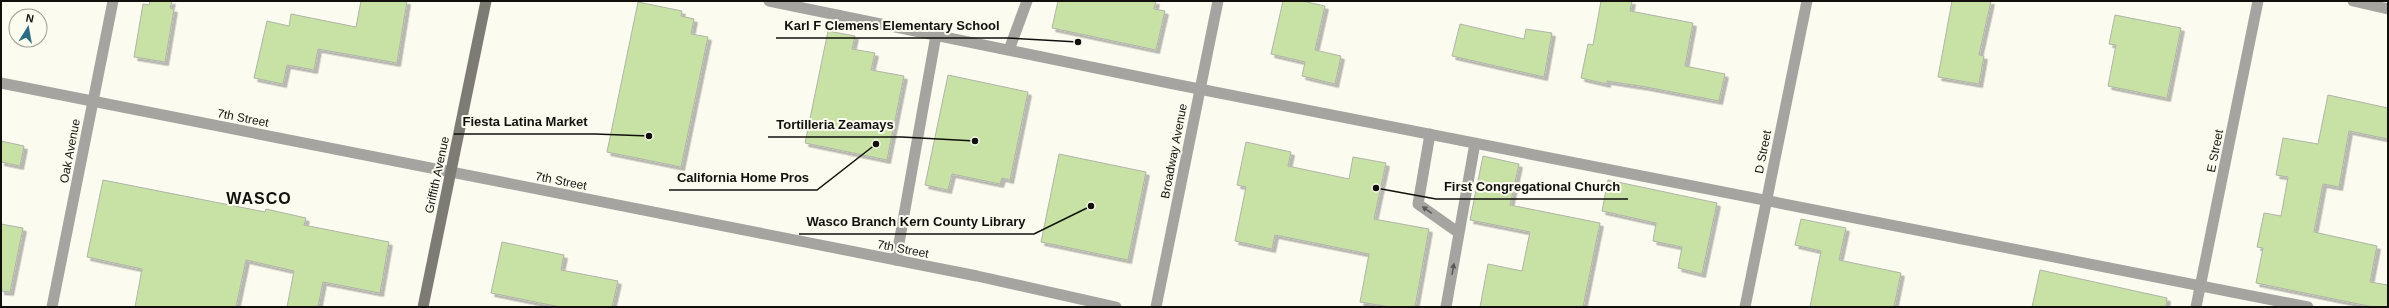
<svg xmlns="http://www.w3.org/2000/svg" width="2389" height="308" viewBox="0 0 2389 308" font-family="Arial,sans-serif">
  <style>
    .building { fill: #c8e1a4; stroke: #afb4aa; filter: url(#shadow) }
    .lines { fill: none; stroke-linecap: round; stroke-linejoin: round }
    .service { stroke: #a6a4a0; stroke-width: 11 }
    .minor { stroke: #a6a4a0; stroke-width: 11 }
    .tertiary { stroke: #a6a4a0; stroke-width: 11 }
    .secondary { stroke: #7e7a74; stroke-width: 11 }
    .oneway { fill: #5c5a56 }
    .labels { text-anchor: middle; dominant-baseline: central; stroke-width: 4; stroke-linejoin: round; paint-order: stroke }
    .street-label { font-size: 12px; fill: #11100c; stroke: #fcfbf0 }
    .district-label { font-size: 16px; font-weight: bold; letter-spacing: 1px; fill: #11100c; stroke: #fcfbf0 }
    .leader { fill: none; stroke: #11100c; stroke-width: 1.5 }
    .callout-dot { fill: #11100c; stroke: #fcfbf0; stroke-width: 1.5 }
    .callout-label { font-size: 13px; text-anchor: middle; font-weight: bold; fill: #11100c; stroke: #fcfbf0; stroke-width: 4; stroke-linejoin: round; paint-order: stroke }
  </style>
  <defs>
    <filter id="shadow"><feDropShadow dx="3.5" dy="3.5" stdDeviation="0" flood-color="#0004"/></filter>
  </defs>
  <rect width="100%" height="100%" fill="#fcfbf0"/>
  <path class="building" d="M150,1h22l-2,7 4,1 -9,53 -31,-5 9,-53 6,1z
    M361,1h46l-10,62 -79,-14 -4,21 -27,-5 -4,19 -29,-6 13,-57 22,5 2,-12 65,13z
    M1058,1h98l-2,8 11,2 -9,39 -104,-22z
    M1283,1h19l23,5 -10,44 26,6 -6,28 -33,-8 3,-14 -34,-8z
    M1601,1h31l-2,10 63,12 -8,43 40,8 -6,27 -73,-14 -39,-6v3l-26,-6 7,-34 5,1z
    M1952,1h39l-12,54 5,1 -5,28 -41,-7z
    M638,2l44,9 -1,5 13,3 -3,15 17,3 -27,130 -74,-15z
    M2115,15l66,13 -14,70 -59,-12 8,-41 -7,-1z
    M1460,24l64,15 2,-10 26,4 -8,44 -92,-21z
    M828,31l27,5 -3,13 23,4 -4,17 33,6 -17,84 -82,-17z
    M948,75l80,17 -18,88 -8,-2 -2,6 -48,-10 -4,16 -23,-5z
    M2328,95l60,13v31l-39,-8 -10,56 -16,-3 -9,48 63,14 -7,36 18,3v22h-15l-117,-24 7,-35 -6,-1 7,-34 17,3 7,-39 -12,-2 7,-37 35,6z
    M1,141l23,5 -4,20 -19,-4z
    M1246,142l45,10 -3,14 61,13 4,-22 33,6 -12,56 55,10 -14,78h-25l-30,-5 9,-48 -94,-19 -3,14 -37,-8 11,-54 -9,-2z
    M1059,154l87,18 -18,88 -87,-18z
    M1483,156l36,8 -9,41 90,18 -17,84h-103l8,-43 34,7 8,-39 -60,-12z
    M103,180l162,32 1,-3 40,9 -2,7 85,17 -9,51 -57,-11 -5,25h-31l7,-36 -48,-11 -10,47h-101l7,-38 -55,-12z
    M1608,180l109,23 -15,71 -24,-6 4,-21 -29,-6 3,-18 -54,-12z
    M1801,219l45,9 -7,32 62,13 -7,34h-84l11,-56 -26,-6z
    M1,224l22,4 -13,64 -9,-1z
    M502,242l62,13 -3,15 57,11 -6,26h-52l-69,-14z
    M2040,270l127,28 -1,9h-134z"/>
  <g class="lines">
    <path class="service" d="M769,1l405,83 1134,223
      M1009,50l18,-49
      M1430,134l-12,70 41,29
      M896,260l40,-225
      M1446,307l29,-164"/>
    <path class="minor" d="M52,307l61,-306
      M1745,307l62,-306
      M2196,307l62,-306"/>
    <path class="tertiary" d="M2353,1l35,8
      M1,83l976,193 139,31
      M1156,307l62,-306"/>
    <path class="secondary" d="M423,307l63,-306"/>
  </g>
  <defs><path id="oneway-solid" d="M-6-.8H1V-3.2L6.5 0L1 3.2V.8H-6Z"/></defs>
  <g class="oneway">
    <use href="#oneway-solid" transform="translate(1427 210) rotate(-145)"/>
    <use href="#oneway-solid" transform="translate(1453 269) rotate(-80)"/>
  </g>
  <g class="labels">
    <g class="street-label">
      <text transform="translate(243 118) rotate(11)">7th Street</text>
      <text transform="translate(70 151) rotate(-79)">Oak Avenue</text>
      <text transform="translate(1174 151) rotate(-79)">Broadway Avenue</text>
      <text transform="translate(2215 151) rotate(-79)">E Street</text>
      <text transform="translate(1763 152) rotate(-79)">D Street</text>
      <text transform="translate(437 175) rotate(-78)">Griffith Avenue</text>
      <text transform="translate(561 181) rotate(11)">7th Street</text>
      <text transform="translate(903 249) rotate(11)">7th Street</text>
    </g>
    <g class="district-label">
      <text x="259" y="198">WASCO</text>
    </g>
  </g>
  <path class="leader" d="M1078 42L1007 38H776M649 136L595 134H454M975 141L902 137H768M876 144L817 190H669M1376 188L1436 199H1628M1091 206L1034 234H799"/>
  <g class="callout-dot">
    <circle cx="1078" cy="42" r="4"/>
    <circle cx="649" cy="136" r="4"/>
    <circle cx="975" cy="141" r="4"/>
    <circle cx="876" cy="144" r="4"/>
    <circle cx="1376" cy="188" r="4"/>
    <circle cx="1091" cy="206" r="4"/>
  </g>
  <g class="callout-label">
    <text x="892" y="30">Karl F Clemens Elementary School</text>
    <text x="525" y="126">Fiesta Latina Market</text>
    <text x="835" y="129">Tortilleria Zeamays</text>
    <text x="743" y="182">California Home Pros</text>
    <text x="1532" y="191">First Congregational Church</text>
    <text x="916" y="226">Wasco Branch Kern County Library</text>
  </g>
  <rect width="2389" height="308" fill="none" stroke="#11100c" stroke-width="4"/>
  <g transform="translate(28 28) rotate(11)"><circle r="19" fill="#fcfbf0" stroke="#9e9d95"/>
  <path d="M0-3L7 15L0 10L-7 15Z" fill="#2d6c81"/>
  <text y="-6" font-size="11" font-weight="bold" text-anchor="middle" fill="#11100c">N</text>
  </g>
</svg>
